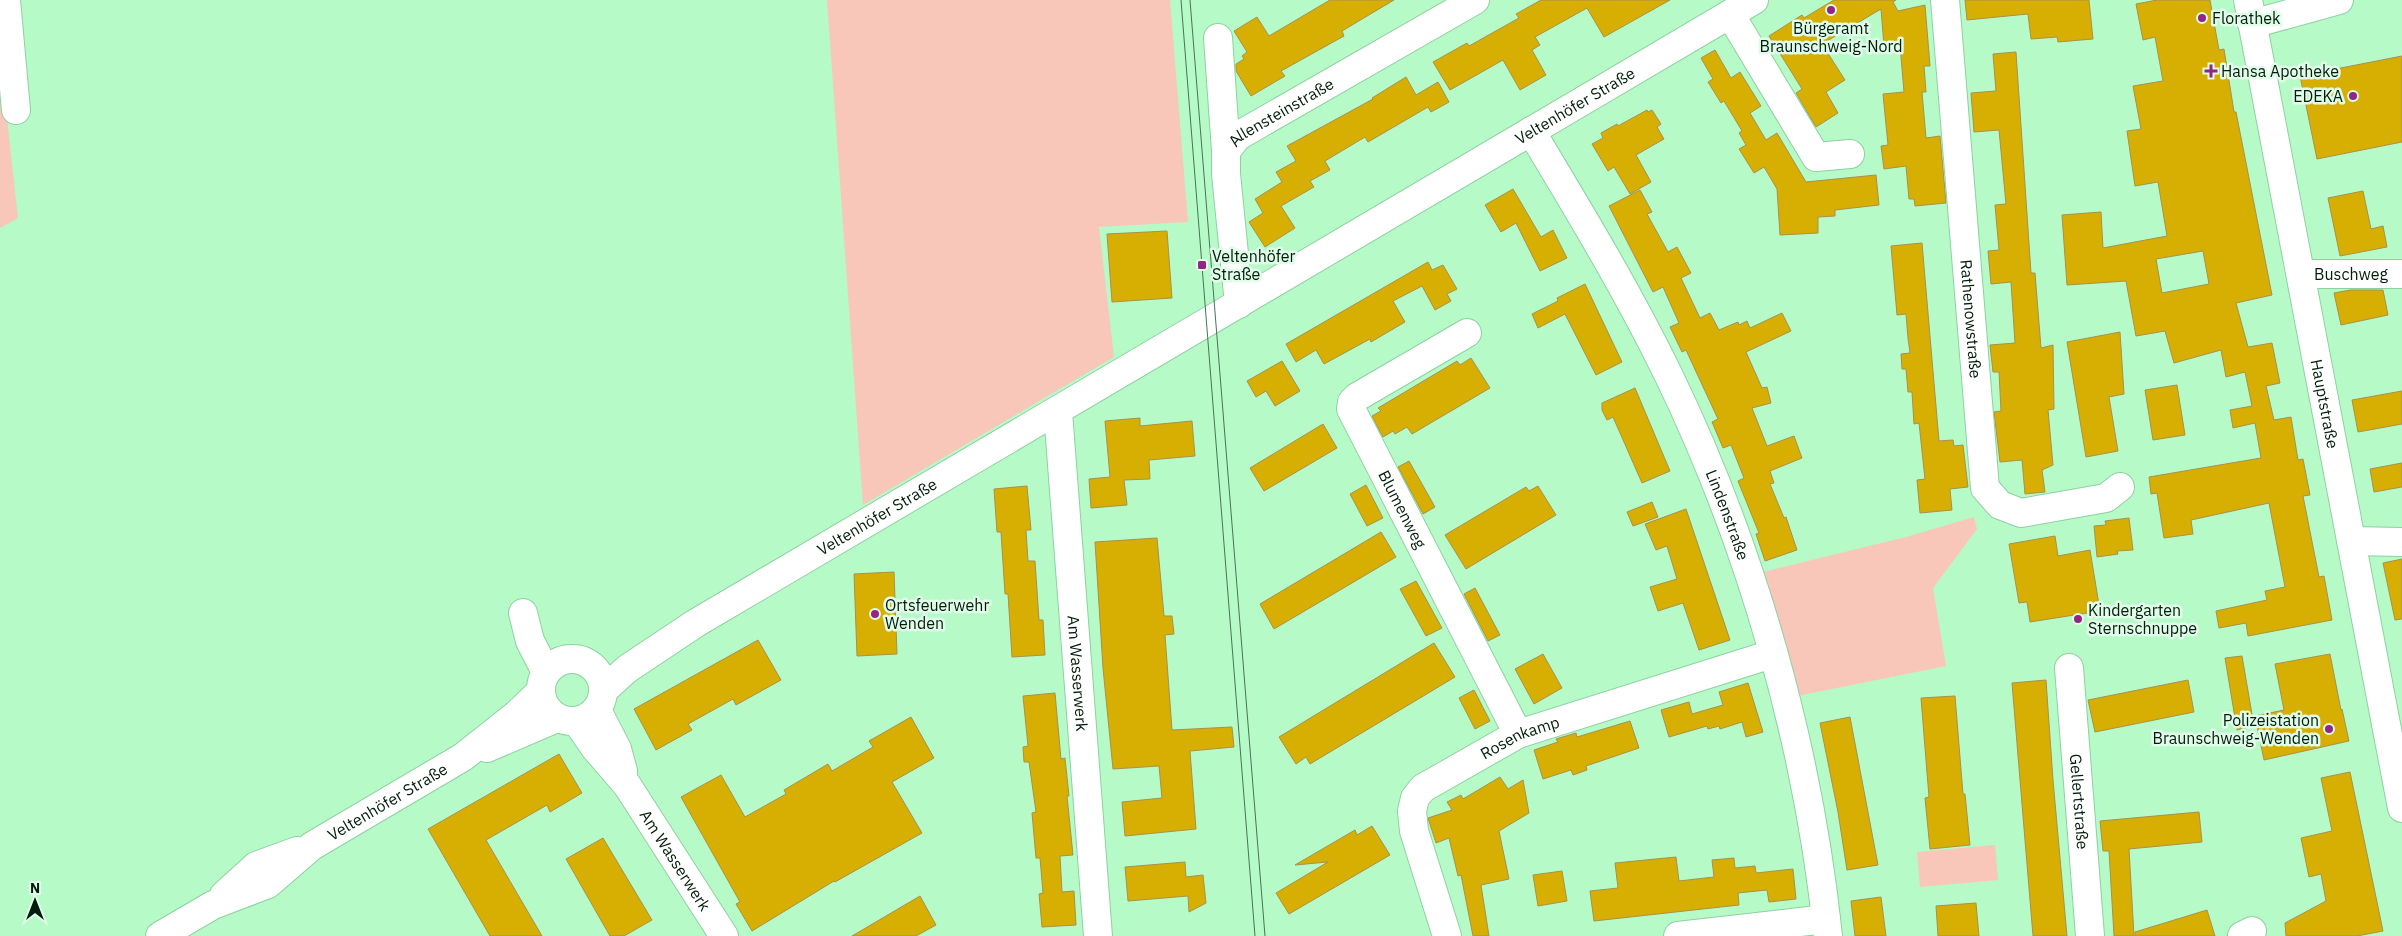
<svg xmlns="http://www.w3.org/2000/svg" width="2402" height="936" viewBox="0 0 2402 936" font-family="'IBM Plex Sans',sans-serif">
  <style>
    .green { fill: #f9c6ba }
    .building { fill: #d6af02; stroke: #a79149; fill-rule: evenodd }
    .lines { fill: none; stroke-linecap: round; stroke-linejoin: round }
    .minor-casing { stroke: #8ed1a1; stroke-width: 30 }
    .major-casing { stroke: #8ed1a1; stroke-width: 30 }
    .minor { stroke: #fff; stroke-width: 28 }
    .major { stroke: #fff; stroke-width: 28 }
    .tram { stroke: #497355; stroke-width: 1 }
    .poi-dot { fill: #922586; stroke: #e1fce8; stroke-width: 2 }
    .labels { text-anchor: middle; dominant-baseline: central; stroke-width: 5; stroke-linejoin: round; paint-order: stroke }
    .poi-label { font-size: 16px; fill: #031d0c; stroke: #e1fce8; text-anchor: start }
    .street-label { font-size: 16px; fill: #031d0c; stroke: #e1fce8 }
  </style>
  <rect width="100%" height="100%" fill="#b6fac8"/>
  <path class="green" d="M827,0h343l18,222 -89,5 15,130 -251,148z
    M0,56l18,162 -18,10z
    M1974,517l3,12 -44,59 13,78 -149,30 -34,-124 143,-35z
    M1995,845l3,35 -78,7 -3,-35z"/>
  <path class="building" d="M1330,0h64l-52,31 2,5 -63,35 4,5 -34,20 -15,-25v-7l8,-5 -2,-3 5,-4 -13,-21 23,-14 12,19z
    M1541,0h129l-66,37 -17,-29 -52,29 5,8 -8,5 14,25 -26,15 -17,-30 -53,30 -17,-28 34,-19 2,3 50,-28 -3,-4z
    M1834,0h62l-3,2 5,9 27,-6 5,61h-6l2,26h-4l4,46 14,-2 6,67 -31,3 -1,-7h-5l-3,-33 -22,3 -3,-23 7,-1 -5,-51 21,-2 -4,-47 -16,1 -3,-37 -59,35 23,36 -19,12 12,21 -22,14 -20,-34 6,-4 -33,-53 33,-21 2,3z
    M1965,0h124l4,39 -35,3 -1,-5 -26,2 -3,-25 -61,6z
    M2157,0h53l9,50 5,-1 10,63h2l36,183 -36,8 12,44 24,-4 8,40 -14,3 8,34 17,-3 7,43 5,-1 7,36 -7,1 16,81 5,-1 8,44 -84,16 -2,-13 -27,5 -3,-17 51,-11 -2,-9 20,-4 -16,-84 -78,17 2,14 -29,4 -7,-45 -6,1 -2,-17 112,-19 -6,-35 -22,5 -3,-18 22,-4 -7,-34 -19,5 -5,-27 -47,13 -9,-32 -29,5 -10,-55 -59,4 -5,-70 39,-3 2,36 64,-12 -9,-54 -23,4 -8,-55 14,-2 -8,-43 30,-5 -8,-44 -12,3 -7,-36zM2203,251l6,33 -47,9 -6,-34z
    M1715,50l16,28 9,-6 21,34 -11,7 16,27 11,-7 29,49 70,-7 3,30 -44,5v6l-17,1v16l-38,2 -3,-46 -13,-22 -10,6 -15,-24 7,-4 -7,-12 3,-2 -18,-30 -3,2 -13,-21 5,-3 -12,-21z
    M2016,52l15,221h4l6,75 12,-3 1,64 -6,1 5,55 -11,5 3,22 -20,2 -3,-34 -22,2 -6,-50 7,-1 -2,-39h-6l-3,-27 25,-2 -4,-61 -20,2 -3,-33 11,-1 -4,-45 11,-1 -7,-74 -25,2 -3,-39 25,-2 -3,-37z
    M2402,56v86l-85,17 -17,-83z
    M1406,77l10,18 22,-13 11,20 -18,10 -3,-5 -60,35 -3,-5 -40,24 5,9 -20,11 4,6 -33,19 14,22 -30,19 -16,-25 14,-9 -8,-14 27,-17 -6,-10 20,-11 -9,-15 86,-47 -1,-1z
    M1647,110l1,2 4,-2 9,14 -4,3 7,12 -28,16 15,27 -21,12 -16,-27 -6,4 -16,-27 11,-6 -2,-5 16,-9 1,2z
    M1513,189l28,48 12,-7 14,28 -27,13 -24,-48 -15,9 -16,-27z
    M1640,190l12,22 -5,2 21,38 9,-5 14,26 -10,5 19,40 10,-5 9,17 19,-8 1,3 8,-4 3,7 32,-15 9,18 -45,21 16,36 5,-1 4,16 -19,5 15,38 27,-10 8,22 -32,13 4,12 -4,1 14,34 2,-1 11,33 -32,11 -9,-27 3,-1 -21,-52 6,-3 -13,-33 -8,3 -11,-26 6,-3 -32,-69 -4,2 -12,-25 9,-4 -16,-36 -10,5 -44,-86z
    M2363,191l8,38 12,-3 4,21 -47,9 -12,-58z
    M1167,231l5,67 -60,4 -5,-68z
    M1922,243l17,198 14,-1 1,6 9,-1 5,42 -18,2 2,21 -32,3 -3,-33 8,-1 -6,-56 -5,1 -2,-32h-4l-2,-23h-4l-1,-15 9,-1 -2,-15 -2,-24 -9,1 -6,-69z
    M1428,262l4,8 11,-5 14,24 -10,5 4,7 -16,9 -13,-24 -29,15 12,21 -34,20 -1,-3 -46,25 -8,-14 -20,12 -10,-18z
    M1585,284l37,78 -26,13 -31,-61 -27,14 -6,-14 26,-13 -1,-3z
    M2350,290h33l5,25 -47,10 -7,-32z
    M2120,332l4,62 -15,3 9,54 -32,6 -19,-115z
    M1471,358l19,30 -78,46 -5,-7 -12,7 -2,-3 -10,6 -11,-21 9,-5 -3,-3 79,-47 3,4z
    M1282,361l18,30 -25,15 -9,-15 -10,6 -9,-16z
    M2177,385l8,50 -32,5 -8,-50z
    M1635,388l35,83 -28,12 -29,-66 -6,3 -5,-10v-7z
    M2402,391v33l-44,8 -6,-32z
    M1140,418v8l52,-5 3,35 -46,4 1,19 -26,1 3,25 -36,3 -2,-29 21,-2 -5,-56z
    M1323,424l14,24 -73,43 -14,-23z
    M1409,461l26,46 -12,7 -25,-47z
    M2402,463v24l-28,5 -4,-23z
    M1366,485l17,33 -16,8 -17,-32z
    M1027,486l4,44h-5l2,31h7l4,59h4l2,35 -33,2 -4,-63h-3l-4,-62h-4l-3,-43z
    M1538,486l18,29 -90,54 -21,-34 81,-48 3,4z
    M1652,502l6,15 -25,9 -6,-14z
    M1686,509l44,131 -31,10 -16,-47 -25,8 -8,-24 27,-8 -10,-33 -11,4 -11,-26z
    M2129,518l4,32 -16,1 1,3 -21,3 -3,-31 12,-1 -1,-4z
    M1381,532l15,25 -122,72 -14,-25z
    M2055,536l3,20 32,-6 10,61 -70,11 -3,-20 -8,1 -10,-59z
    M1157,538l7,78h8l2,18 -9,1 7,95 60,-3 2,20 -44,4 6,78 -71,7 -3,-34 40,-4 -3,-32 -46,3 -10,-101 -8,-126z
    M2402,559v60l-7,1 -12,-57z
    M894,572l3,82 -40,2 -3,-82z
    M1416,581l26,47 -16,8 -26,-47z
    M1475,588l25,47 -12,6 -24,-47z
    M758,640l23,40 -45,25 -3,-6 -45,25 4,6 -36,20 -22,-41z
    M1434,643l21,34 -145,87 -4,-7 -10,7 -17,-27z
    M1543,654l19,34 -28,16 -19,-35z
    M2330,654l11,56 1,-1 7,32 -85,19 -9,-44 29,-6 -9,-46z
    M2242,656l12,70 -17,4 -12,-72z
    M2046,680l7,100 14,156h-34l-11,-132 -10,-121z
    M2188,680l6,32 -99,20 -7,-32z
    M1748,683l15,49 -17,5 -4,-15 -22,7 -1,-3 -11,3 -1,-3 -38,11 -8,-27 28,-8 3,12 31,-9 -4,-13z
    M1474,690l16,31 -15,8 -16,-31z
    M1055,693l6,66 4,-1 4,38h-2l6,59 -13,1 2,36 12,-1 2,34 -34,2 -3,-33 4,-1 -3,-35h-4l-4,-45 4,-1 -7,-50h-5l-1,-15 5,-1 -5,-50z
    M1955,696l8,98h2l5,51 -40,4 -5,-51 4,-1 -8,-99z
    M911,717l23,41 -42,24 30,51 -87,49 -1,-1 -82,50 -16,-27 4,-2 -59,-105 40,-22 24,42 41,-23 -2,-4 44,-26 4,7 41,-24 -4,-6z
    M1850,717l28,148 -31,5 -9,-58 -18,-89z
    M1630,721l9,27 -53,18 1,4 -14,5 -2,-5 -28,9 -9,-29 24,-8 -2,-3 20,-6 1,4z
    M559,754l23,39 -32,19 -3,-7 -61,35 56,96h-52l-62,-107z
    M2350,772l33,159 -26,5h-71l-1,-13 41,-22 -5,-27 -12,3 -8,-39 31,-7 -11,-53z
    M1500,777l8,12 15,-9 6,33 -30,18 10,48 -28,6 8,51h-16l-12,-61 -3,1 -9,-38 -13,5 -8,-25 24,-8 -5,-8 14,-7 2,4z
    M2199,812l3,30 -73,7 5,87h-20l-5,-85h-6l-3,-30z
    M1372,826l18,29 -101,59 -13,-21 52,-31 -33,3 60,-35 2,5z
    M603,838l49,82 -28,16h-14l-44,-77z
    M1676,857l3,24 35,-4 -2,-17 22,-2 1,10 20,-2 1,7 37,-4 3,30 -27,3 -2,-12 -29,3 1,12 -145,16 -4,-30 28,-3 -3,-25z
    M1185,862l1,15 17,-2 3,28 -17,9 -1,-16 -60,5 -3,-34z
    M1562,871l5,30 -29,5 -5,-31z
    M920,896l16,29 -20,11h-64z
    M1881,897l5,39h-31l-4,-35z
    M1976,903l3,33h-41l-2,-30z
    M2207,910l8,26h-80v-4z"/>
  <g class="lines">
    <g class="minor-casing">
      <g id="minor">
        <path d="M6,0l10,110"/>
        <path id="s1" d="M1945,0l40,488 15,17 21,8 85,-15 14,-11"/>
        <path d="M1730,14l86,143 34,-3"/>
        <path d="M2252,24l87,-24"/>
        <path d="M1218,38l8,113"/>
        <path id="s2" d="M1531,131c48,80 96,159 137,243 84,173 140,370 160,562"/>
        <path id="s3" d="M2301,274h101"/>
        <path id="s4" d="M1239,304l-13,-130v-23l12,-15 237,-136"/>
        <path id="s5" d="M1467,333l-110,64 -5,5 -1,7 167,325"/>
        <path id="s6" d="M1058,412l40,524"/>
        <path d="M2351,541l51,1"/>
        <path d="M523,613l7,28 16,31"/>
        <circle cx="572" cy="690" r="31"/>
        <path id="s7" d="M2069,668l21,268"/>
        <path id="s8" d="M604,690l23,-21 69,-46 1058,-623"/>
        <path d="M597,710l20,39 6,22"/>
        <path id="s9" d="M577,722l18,26 32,37 97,151"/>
        <path d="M487,748l70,-30"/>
        <path d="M224,895l32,-29 41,-15"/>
        <path id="s10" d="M160,936l53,-31 55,-21 44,-38 151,-89 53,-42 24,-23"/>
        <path id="s11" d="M1447,936l-33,-105 -2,-20 3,-13 8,-10 95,-54 254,-80"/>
        <path d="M1678,936l148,-17"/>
        <path d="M2242,936l10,-5"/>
      </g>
    </g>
    <g class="major-casing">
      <g id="major">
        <path id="s12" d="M2248,0l154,808"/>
      </g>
    </g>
    <use href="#minor" class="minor"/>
    <use href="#major" class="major"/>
    <path class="tram" d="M1181,0l74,936
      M1190,0l75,936"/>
  </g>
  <g class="poi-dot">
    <circle cx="1831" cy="10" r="5"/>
    <circle cx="2202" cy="18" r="5"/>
    <path d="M2208.5 63.5h5v5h5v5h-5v5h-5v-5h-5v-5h5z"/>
    <circle cx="2353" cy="96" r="5"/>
    <rect x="1197" y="260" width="10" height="10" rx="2.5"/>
    <circle cx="875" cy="614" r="5"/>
    <circle cx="2078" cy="619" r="5"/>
    <circle cx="2329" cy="729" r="5"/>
  </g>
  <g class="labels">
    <g class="poi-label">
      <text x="2212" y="18">Florathek</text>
      <text x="1831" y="28" text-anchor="middle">Bürgeramt<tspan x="1831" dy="18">Braunschweig-Nord</tspan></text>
      <text x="2221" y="71">Hansa Apotheke</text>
      <text x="2343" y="96" text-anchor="end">EDEKA</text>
      <text x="1212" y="256">Veltenhöfer<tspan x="1212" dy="18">Straße</tspan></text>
      <text x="885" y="605">Ortsfeuerwehr<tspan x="885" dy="18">Wenden</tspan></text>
      <text x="2088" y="610">Kindergarten<tspan x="2088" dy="18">Sternschnuppe</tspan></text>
      <text x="2319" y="720" text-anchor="end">Polizeistation<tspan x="2319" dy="18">Braunschweig-Wenden</tspan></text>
    </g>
    <g class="street-label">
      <text stroke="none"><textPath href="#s8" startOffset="1134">Veltenhöfer Straße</textPath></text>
      <text stroke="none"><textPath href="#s4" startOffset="222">Allensteinstraße</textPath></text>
      <text stroke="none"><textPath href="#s3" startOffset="50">Buschweg</textPath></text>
      <text stroke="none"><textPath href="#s1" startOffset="320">Rathenowstraße</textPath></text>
      <text stroke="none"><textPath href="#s12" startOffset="411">Hauptstraße</textPath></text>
      <text stroke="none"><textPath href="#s5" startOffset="254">Blumenweg</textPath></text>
      <text stroke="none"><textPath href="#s2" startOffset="432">Lindenstraße</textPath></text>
      <text stroke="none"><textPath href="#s8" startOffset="324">Veltenhöfer Straße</textPath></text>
      <text stroke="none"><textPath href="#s6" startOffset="262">Am Wasserwerk</textPath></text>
      <text stroke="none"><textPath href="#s11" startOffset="266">Rosenkamp</textPath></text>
      <text stroke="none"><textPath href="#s10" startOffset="266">Veltenhöfer Straße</textPath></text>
      <text stroke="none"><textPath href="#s7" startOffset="134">Gellertstraße</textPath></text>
      <text stroke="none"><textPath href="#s9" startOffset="170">Am Wasserwerk</textPath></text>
    </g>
  </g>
  <g transform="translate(35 901)" stroke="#e1fce8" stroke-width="4" paint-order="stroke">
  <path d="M0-4L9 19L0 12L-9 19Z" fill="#031d0c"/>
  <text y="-8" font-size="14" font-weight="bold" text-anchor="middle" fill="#031d0c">N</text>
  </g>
</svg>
